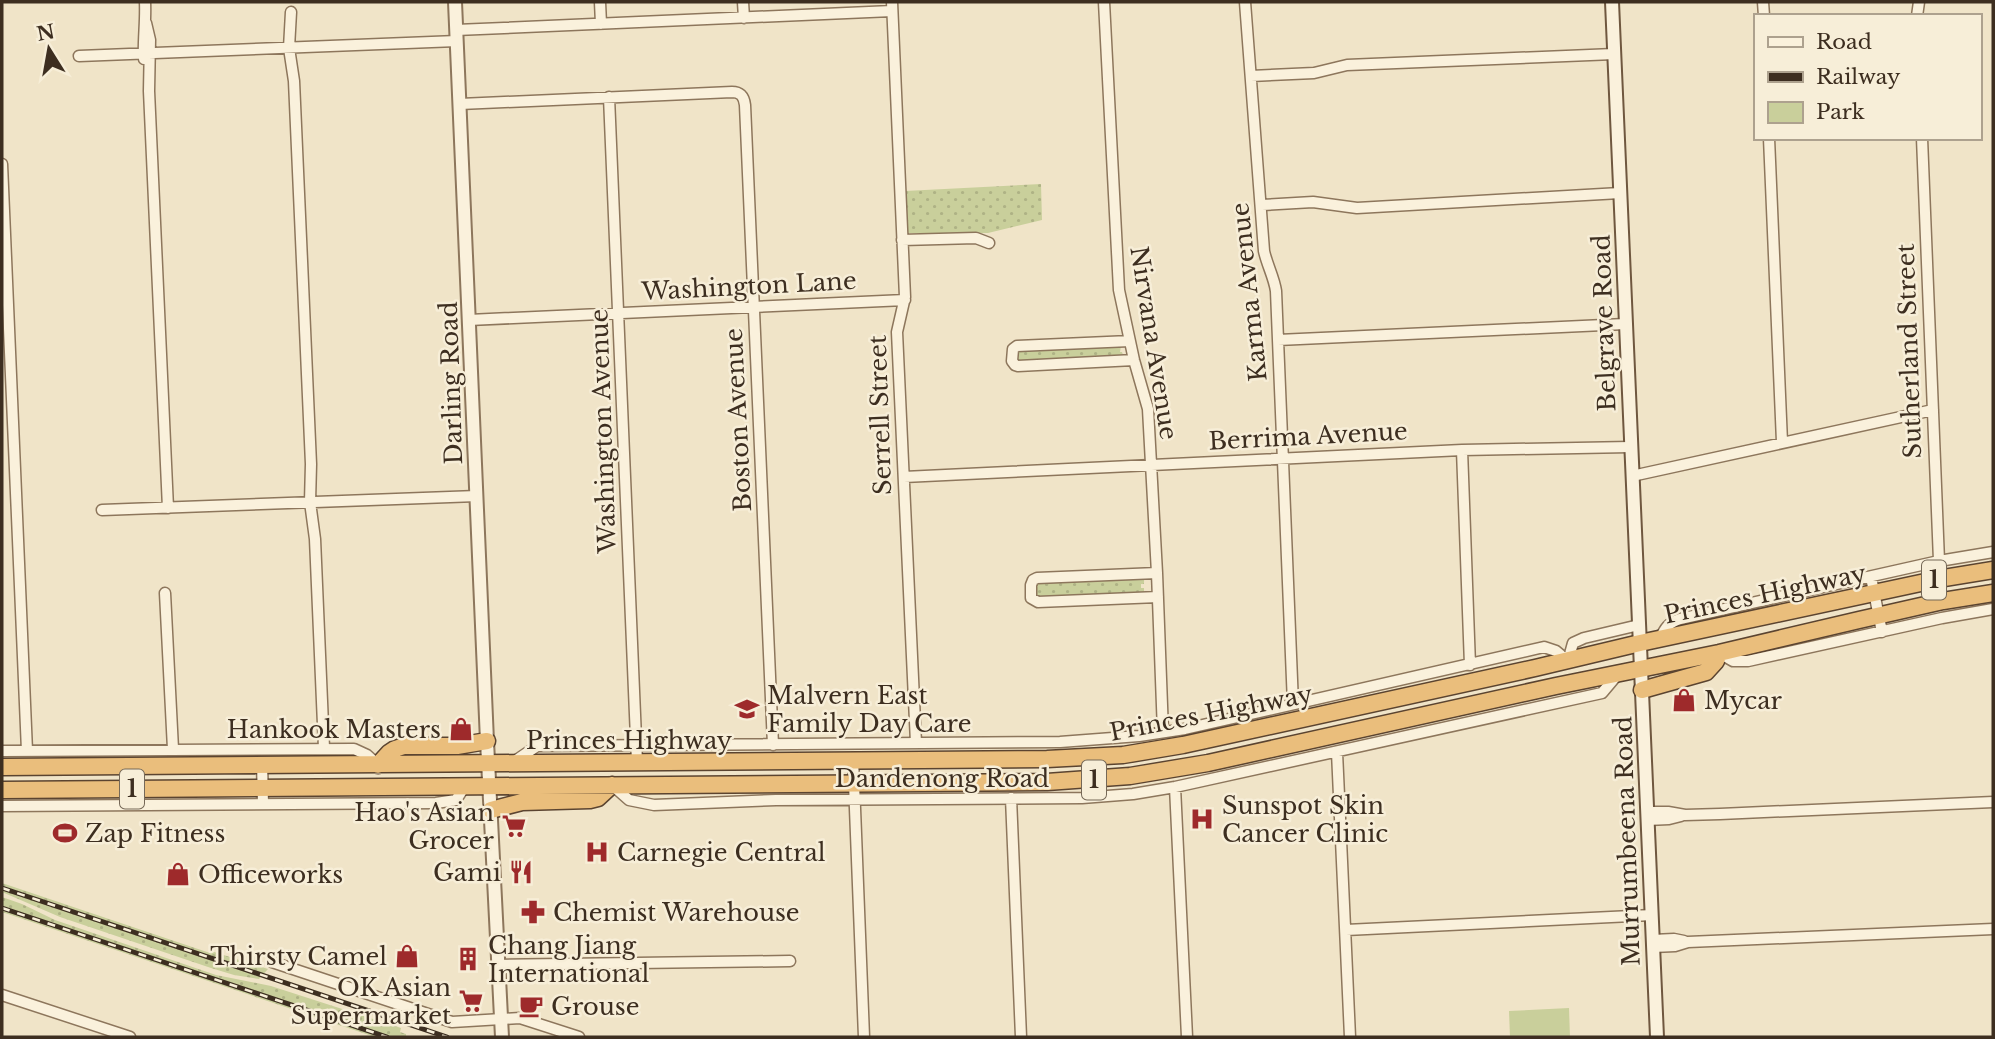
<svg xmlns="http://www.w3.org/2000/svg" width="1995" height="1039" viewBox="0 0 1995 1039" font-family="'Libre Baskerville',serif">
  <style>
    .green { fill: url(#green-dots) }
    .pitch { fill: #c9cf9b }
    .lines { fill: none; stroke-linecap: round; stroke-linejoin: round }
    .minor-casing { stroke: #8d765c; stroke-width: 13 }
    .tertiary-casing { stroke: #8d765c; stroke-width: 16 }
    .secondary-casing { stroke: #6f573f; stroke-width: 16 }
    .trunk-casing { stroke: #5b4430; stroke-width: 19 }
    .minor { stroke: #faf1dc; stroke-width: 10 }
    .tertiary { stroke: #faf1dc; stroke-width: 12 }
    .secondary { stroke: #faf1dc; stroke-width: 12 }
    .trunk { stroke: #eabe7c; stroke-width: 16 }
    .rail-casing { stroke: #3d2e20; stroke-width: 5 }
    .rail { stroke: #f7eed8; stroke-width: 2.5; stroke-dasharray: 8; stroke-linecap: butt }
    .labels { text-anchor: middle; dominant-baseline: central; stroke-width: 5; stroke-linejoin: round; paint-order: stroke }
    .shield { fill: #f7eed8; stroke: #756857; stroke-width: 2 }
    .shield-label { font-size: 23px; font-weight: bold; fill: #3d2e20 }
    .street-label { font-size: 24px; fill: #3d2e20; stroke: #f7eed8 }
    .poi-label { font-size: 24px; fill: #3d2e20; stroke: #f7eed8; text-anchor: start }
  </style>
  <defs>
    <pattern id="green-dots" width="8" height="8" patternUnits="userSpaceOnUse" patternTransform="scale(1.75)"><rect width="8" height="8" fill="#c9cf9b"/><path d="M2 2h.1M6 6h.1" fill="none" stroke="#aeb285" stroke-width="1.8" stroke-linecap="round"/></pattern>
  </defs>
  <rect width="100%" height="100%" fill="#f0e4c8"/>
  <path class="green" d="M1041,184l1,36 -54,13h-82l-1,-42z
    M1121,346l-1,6h2l1,5 -102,5 -6,-3 3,-9z
    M1144,577v7h-3v4h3v6l-105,4 -4,-7 1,-6 7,-3z
    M2,883l208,70 1,-2 57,18 -9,10 -25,-4 -23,-7 -151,-51 -58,-25z
    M2,897l20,7 33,16 161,55 55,11 130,42 -1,4 6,2v3h-31l-373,-125z"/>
  <path class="pitch" d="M1569,1008l1,29h-60l-1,-26z"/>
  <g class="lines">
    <g class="minor-casing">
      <path id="minor" d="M600,2l1,22
        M743,2l1,16
        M892,2l13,295 -8,35 19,411
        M1104,2l15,288 15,70 14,49 9,164 6,159
        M1245,2l19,249c3,14 10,26 12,40l17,413
        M1763,2l1,14
        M291,12l-2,36 5,33 17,383 -1,38 5,37 9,209
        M1917,16l2,-14
        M146,23l4,17 -1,51 19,417
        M456,30l436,-19
        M79,56l378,-15
        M144,59c-1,-19 2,-38 1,-57
        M1251,76l63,-3 33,-8 267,-11
        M609,97l28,665
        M460,104l272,-12c9,0 12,5 13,13l28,640
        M1769,138l13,304
        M1922,138l17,423
        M2,164l25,587
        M1262,205l51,-3 44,6 263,-15
        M902,240l74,-2 13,5
        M469,320l436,-20
        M1278,340l347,-16
        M1130,341l-113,5 -4,3 -1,12 3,4 3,1 116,-6
        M1462,450l8,215
        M1632,476l301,-66
        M904,477l558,-27 168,-3
        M102,510l375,-14
        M1157,573l-120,5 -4,2 -2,5v13l7,4 120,-5
        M1871,577l11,55
        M165,593l8,156
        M1660,639c5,-11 8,-16 20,-20l259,-58 54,-9
        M1719,653l14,8h15l194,-43 51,-9
        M2,751l352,-2 13,6 11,10
        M1337,752l13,285
        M853,758l11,279
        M515,761l22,-15 523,-4 79,-6 46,-7 359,-82 12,4 12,10 5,-18 11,-5 55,-13
        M262,762l1,42
        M612,785l17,15 25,5 122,-5 306,-2 51,-4 42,-7 427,-94 16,-19
        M1175,787l12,250
        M1011,798l10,239
        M2,806l434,-3 20,-3 9,-14
        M1647,812h21l17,3 35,-1 273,-12
        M1647,820l22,-1 12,-3
        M1346,930l306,-15
        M1653,940l21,-1 10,2
        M1653,947l22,-1 13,-4 305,-13
        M272,962l180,60 68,-4 59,19
        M498,965l292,-4
        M2,995l128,42"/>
    </g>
    <g class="tertiary-casing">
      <path id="tertiary" d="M455,2l32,739 15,296"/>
    </g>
    <g class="secondary-casing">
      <path id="secondary" d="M1612,2l45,1035"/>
    </g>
    <g class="trunk-casing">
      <path id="trunk" d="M1642,690l64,-18 10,-11 3,-8
        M378,765l11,-12 6,-4 9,-3h53l30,-5
        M2,767l1045,-8 76,-4 60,-10 352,-77 105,-25 304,-65 49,-8
        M2,790l1045,-8 83,-6 78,-13 348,-77 163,-33 140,-33 84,-19 50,-8
        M491,810l31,-8 68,-2 8,-2 14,-13"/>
    </g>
    <use href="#minor" class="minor"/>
    <use href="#tertiary" class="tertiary"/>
    <use href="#secondary" class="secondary"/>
    <use href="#trunk" class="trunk"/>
    <g class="rail-casing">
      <path id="rail" d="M2,888l445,149
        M2,908l385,129"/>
    </g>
    <use href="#rail" class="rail"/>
  </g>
  <defs>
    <g id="shop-bare" transform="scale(1.89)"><path d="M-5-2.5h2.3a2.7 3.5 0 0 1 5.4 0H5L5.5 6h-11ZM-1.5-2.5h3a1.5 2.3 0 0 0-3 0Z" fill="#9e2a2b" stroke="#f7eed8" stroke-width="2.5" paint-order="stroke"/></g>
    <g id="school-bare" transform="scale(1.89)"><path d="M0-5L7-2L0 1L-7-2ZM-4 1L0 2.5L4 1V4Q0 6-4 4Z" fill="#9e2a2b" stroke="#f7eed8" stroke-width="2.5" paint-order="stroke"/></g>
    <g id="hospital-bare" transform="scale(1.89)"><path d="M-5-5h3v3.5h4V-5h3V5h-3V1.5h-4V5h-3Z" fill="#9e2a2b" stroke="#f7eed8" stroke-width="2.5" paint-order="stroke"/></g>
    <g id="supermarket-bare" transform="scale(1.89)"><path d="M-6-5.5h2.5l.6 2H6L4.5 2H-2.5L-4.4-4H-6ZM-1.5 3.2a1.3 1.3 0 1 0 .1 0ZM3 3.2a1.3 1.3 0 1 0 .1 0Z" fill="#9e2a2b" stroke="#f7eed8" stroke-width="2.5" paint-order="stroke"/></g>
    <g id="stadium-bare" transform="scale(1.89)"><path d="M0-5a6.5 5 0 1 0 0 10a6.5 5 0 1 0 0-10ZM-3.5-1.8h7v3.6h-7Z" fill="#9e2a2b" stroke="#f7eed8" stroke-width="2.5" paint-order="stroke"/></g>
    <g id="restaurant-bare" transform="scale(1.89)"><path d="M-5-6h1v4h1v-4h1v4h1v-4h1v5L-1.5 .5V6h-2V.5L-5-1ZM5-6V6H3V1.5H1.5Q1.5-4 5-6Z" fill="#9e2a2b" stroke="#f7eed8" stroke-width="2.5" paint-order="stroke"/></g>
    <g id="pharmacy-bare" transform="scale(1.89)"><path d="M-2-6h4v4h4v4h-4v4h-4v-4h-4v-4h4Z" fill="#9e2a2b" stroke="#f7eed8" stroke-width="2.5" paint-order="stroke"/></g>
    <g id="building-bare" transform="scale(1.89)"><path d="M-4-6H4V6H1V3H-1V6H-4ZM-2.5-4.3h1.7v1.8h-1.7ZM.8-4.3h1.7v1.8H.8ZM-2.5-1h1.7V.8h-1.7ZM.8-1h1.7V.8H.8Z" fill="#9e2a2b" stroke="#f7eed8" stroke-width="2.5" paint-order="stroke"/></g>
    <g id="cafe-bare" transform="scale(1.89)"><path d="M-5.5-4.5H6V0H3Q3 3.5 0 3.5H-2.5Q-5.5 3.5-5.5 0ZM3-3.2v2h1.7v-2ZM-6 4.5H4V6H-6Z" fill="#9e2a2b" stroke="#f7eed8" stroke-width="2.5" paint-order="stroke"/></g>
  </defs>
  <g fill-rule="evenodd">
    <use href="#shop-bare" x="1684" y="700"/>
    <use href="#school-bare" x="747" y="709"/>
    <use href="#shop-bare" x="461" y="729"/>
    <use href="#hospital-bare" x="1202" y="819"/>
    <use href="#supermarket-bare" x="514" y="826"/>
    <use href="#stadium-bare" x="65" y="833"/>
    <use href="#hospital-bare" x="597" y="852"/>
    <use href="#restaurant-bare" x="521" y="872"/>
    <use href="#shop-bare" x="178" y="874"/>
    <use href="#pharmacy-bare" x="533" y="912"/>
    <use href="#shop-bare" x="407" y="956"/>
    <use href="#building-bare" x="468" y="959"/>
    <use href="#supermarket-bare" x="471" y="1001"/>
    <use href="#cafe-bare" x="531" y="1006"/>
  </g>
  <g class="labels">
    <g class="shield">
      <rect x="1922" y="560.5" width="24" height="39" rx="5"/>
      <rect x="1082" y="760.5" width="24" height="39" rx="5"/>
      <rect x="120" y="769.5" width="24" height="39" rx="5"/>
    </g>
    <g class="shield-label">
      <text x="1934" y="580">1</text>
      <text x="1094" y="780">1</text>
      <text x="132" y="789">1</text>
    </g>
    <g class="street-label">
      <text transform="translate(749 286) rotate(-3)">Washington Lane</text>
      <text transform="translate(1249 292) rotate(-96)">Karma Avenue</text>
      <text transform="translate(1604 323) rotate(-92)">Belgrave Road</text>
      <text transform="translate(1154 343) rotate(81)">Nirvana Avenue</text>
      <text transform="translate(1909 351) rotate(-92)">Sutherland Street</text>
      <text transform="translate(451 383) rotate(-92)">Darling Road</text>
      <text transform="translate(880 415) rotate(-92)">Serrell Street</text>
      <text transform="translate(738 420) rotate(-93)">Boston Avenue</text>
      <text transform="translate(603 431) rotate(-92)">Washington Avenue</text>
      <text transform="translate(1308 436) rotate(-3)">Berrima Avenue</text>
      <text transform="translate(1765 594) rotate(-12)">Princes Highway</text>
      <text transform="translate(1211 713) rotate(-11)">Princes Highway</text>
      <text x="629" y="740">Princes Highway</text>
      <text x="942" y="778">Dandenong Road</text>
      <text transform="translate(1627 841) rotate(-92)">Murrumbeena Road</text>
    </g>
    <g class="poi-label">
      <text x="767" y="695">Malvern East<tspan x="767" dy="28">Family Day Care</tspan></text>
      <text x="1704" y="700">Mycar</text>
      <text x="441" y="729" text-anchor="end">Hankook Masters</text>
      <text x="1222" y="805">Sunspot Skin<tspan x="1222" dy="28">Cancer Clinic</tspan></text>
      <text x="494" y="812" text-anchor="end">Hao's Asian<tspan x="494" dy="28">Grocer</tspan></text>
      <text x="85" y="833">Zap Fitness</text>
      <text x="617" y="852">Carnegie Central</text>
      <text x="501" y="872" text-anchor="end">Gami</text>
      <text x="198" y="874">Officeworks</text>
      <text x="553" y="912">Chemist Warehouse</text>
      <text x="488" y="945">Chang Jiang<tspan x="488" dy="28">International</tspan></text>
      <text x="387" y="956" text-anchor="end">Thirsty Camel</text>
      <text x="451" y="987" text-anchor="end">OK Asian<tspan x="451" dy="28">Supermarket</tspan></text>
      <text x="551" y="1006">Grouse</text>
    </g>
  </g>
  <rect width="1995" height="1039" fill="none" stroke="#3d2e20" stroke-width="7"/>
  <rect x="1754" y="14" width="228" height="126" fill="#f7eed8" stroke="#ada18e" stroke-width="2"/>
  <rect x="1768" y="37" width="35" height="10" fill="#faf1dc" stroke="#ada18e" stroke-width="2"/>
  <text x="1816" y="49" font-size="21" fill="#3d2e20">Road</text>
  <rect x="1768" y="72" width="35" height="10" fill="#3d2e20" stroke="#ada18e" stroke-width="2"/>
  <text x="1816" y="84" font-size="21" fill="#3d2e20">Railway</text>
  <rect x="1768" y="102" width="35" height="21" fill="#c9cf9b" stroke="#ada18e" stroke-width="2"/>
  <text x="1816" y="119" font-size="21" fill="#3d2e20">Park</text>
  <g transform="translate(49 49) rotate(349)" stroke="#f7eed8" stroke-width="5" paint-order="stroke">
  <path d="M0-5L12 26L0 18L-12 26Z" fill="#3d2e20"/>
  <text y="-10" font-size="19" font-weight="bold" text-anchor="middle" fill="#3d2e20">N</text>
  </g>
</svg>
